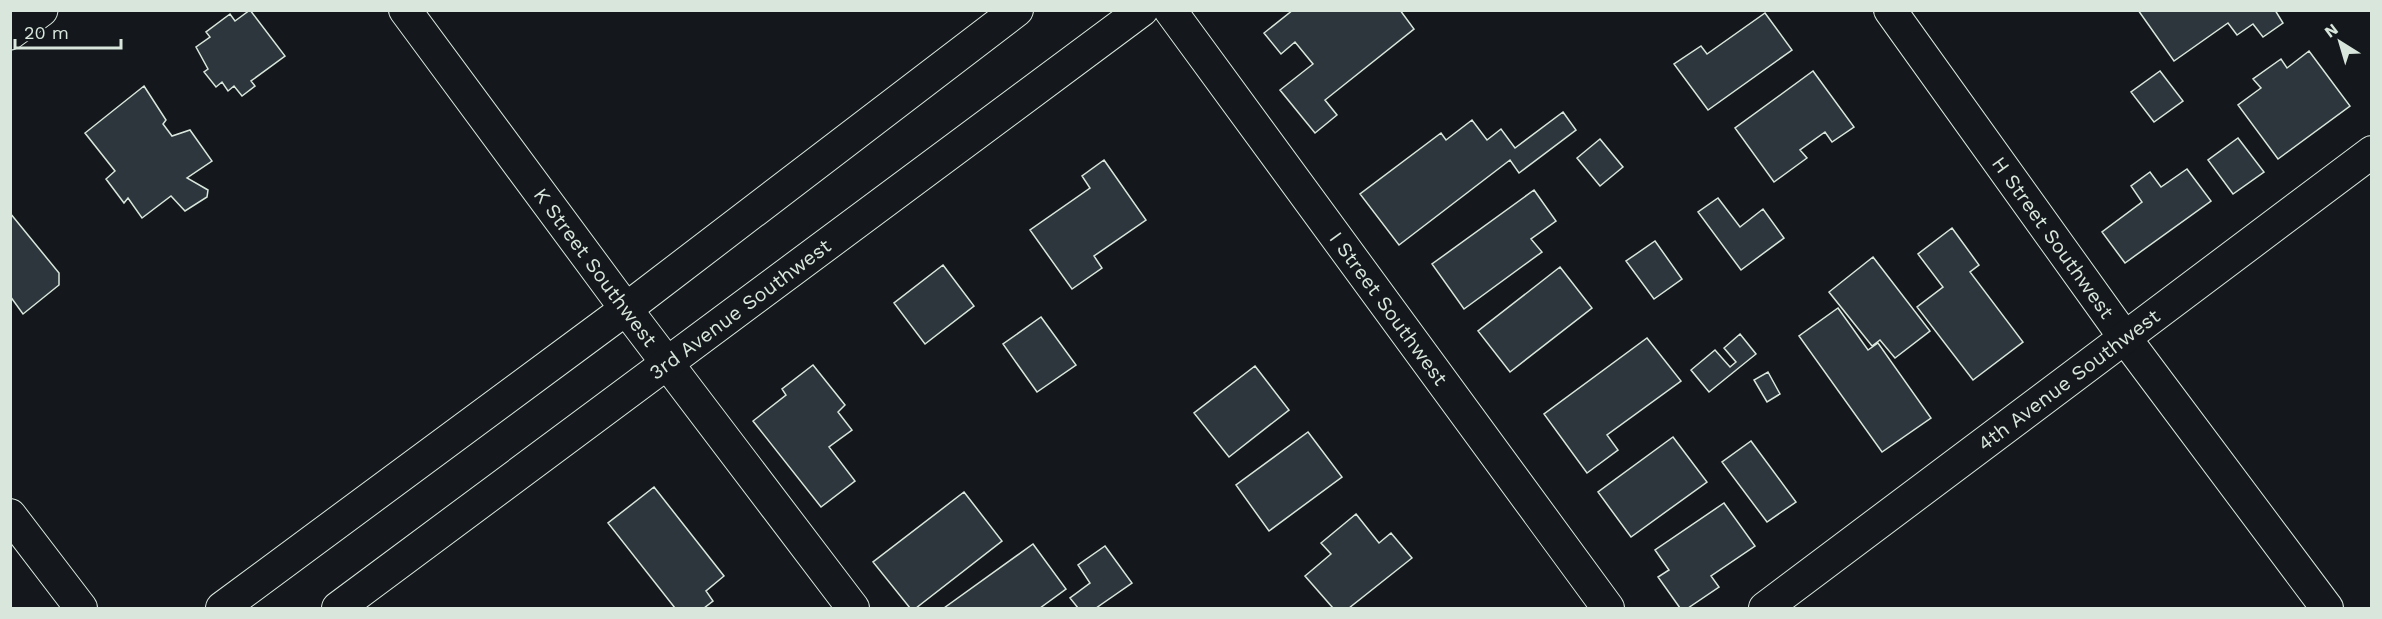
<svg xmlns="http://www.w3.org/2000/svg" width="2382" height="619" viewBox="0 0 2382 619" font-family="'Work Sans',sans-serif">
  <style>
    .building { fill: #2c363c; stroke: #d8e6dc; stroke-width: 1.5 }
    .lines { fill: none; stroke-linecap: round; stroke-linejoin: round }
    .minor-casing { stroke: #d8e6dc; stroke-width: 34 }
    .tertiary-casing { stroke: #d8e6dc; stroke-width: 35 }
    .minor { stroke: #14181c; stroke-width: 32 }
    .tertiary { stroke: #14181c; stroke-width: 33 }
    .labels { text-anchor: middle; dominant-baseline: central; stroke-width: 4.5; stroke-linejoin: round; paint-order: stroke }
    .street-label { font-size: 20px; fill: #d8e6dc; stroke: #14181c }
  </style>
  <rect width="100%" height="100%" fill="#14181c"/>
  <path class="building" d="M250,10l35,46 -34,25 4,5 -13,10 -8,-10 -6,5 -6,-9 -6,5 -12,-15 4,-3 -12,-22 14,-10 -4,-5 24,-18 5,7z
    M1293,10h107l14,19 -89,71 12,15 -22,18 -35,-43 33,-26 -18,-22 -14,12 -17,-21z
    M2138,10h137l8,13 -20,14 -10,-13 -16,11 -9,-12 -54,38z
    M1765,13l27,37 -84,60 -34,-46 27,-18 6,8z
    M2309,51l41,55 -72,53 -40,-54 23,-17 -8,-9 28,-20 6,9z
    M1813,71l41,56 -22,15 -7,-10 -25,18 7,8 -33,24 -39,-54z
    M2160,71l23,30 -29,21 -23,-30z
    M144,86l22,34 -3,4 9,12 18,-6 22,31 -25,17 21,12 -1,7 -22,14 -14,-15 -29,22 -14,-20 -4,5 -18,-24 9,-8 -30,-38z
    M1563,112l13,18 -57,43 -9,-13 -111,85 -39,-51 81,-61 5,7 26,-20 15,20 14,-11 14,19z
    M2238,138l26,34 -31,22 -25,-34z
    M1600,139l23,28 -23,19 -23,-28z
    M1104,160l42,60 -52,36 8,12 -30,21 -42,-59 60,-42 -8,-12z
    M2187,169l24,32 -86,62 -23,-31 40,-30 -11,-16 19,-14 11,15z
    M1534,190l22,31 -25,18 11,13 -78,57 -32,-45z
    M1718,198l22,29 23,-18 21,29 -43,32 -43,-58z
    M10,213l49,60v12l-36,29 -13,-18z
    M1952,228l27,37 -9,7 53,70 -50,38 -56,-73 26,-20 -25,-33z
    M1655,241l27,38 -28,20 -28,-38z
    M1873,257l57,74 -35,27 -15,-18 -8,6 -43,-54z
    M943,265l31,41 -49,38 -31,-41z
    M1560,267l32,41 -82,64 -32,-41z
    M1838,308l30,42 10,-7 53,75 -49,34 -83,-116z
    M1041,317l35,48 -39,27 -34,-48z
    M1740,334l16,20 -47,38 -18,-22 24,-20 15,17 6,-5 -12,-14z
    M1647,338l34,43 -74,54 11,15 -31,23 -43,-59z
    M813,365l32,40 -7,7 14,18 -23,17 26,34 -34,26 -68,-86 33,-26 -4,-6z
    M1255,366l34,44 -60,47 -35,-44z
    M1768,372l12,22 -13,8 -13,-22z
    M1308,432l34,45 -73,54 -33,-46z
    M1673,437l34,45 -76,55 -33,-45z
    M1751,441l45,61 -29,20 -45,-60z
    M654,487l70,89 -18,15 7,10 -9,7h-29l-67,-85z
    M964,492l38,49 -86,67h-6l-37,-46z
    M1724,503l31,43 -44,30 8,11 -31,21h-8l-22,-31 11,-7 -14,-20z
    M1356,514l23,29 12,-10 21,25 -63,50h-16l-28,-32 26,-22 -10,-11z
    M1033,544l33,45 -26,19h-96z
    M1105,546l27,37 -36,25h-18l-8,-10 20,-15 -12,-18z"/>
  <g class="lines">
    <g class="minor-casing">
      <g id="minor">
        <path id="s1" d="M405,10l221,299 227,299"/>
        <path id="s2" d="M1170,10l438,598"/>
        <path id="s3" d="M1890,10l235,328 202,270"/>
        <path d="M10,515l71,93"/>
        <path d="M222,608l404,-299 391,-299"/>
        <path id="s4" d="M338,608l804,-598"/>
        <path id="s5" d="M1765,608l607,-456"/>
      </g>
    </g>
    <g class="tertiary-casing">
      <path id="tertiary" d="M10,33l31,-23"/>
    </g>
    <use href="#minor" class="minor"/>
    <use href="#tertiary" class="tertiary"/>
  </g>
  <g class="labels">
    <g class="street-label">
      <text stroke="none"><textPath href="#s3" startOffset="280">H Street Southwest</textPath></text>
      <text stroke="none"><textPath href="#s1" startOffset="320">K Street Southwest</textPath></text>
      <text stroke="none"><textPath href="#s4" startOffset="501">3rd Avenue Southwest</textPath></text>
      <text stroke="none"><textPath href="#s2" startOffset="370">I Street Southwest</textPath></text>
      <text stroke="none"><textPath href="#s5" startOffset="380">4th Avenue Southwest</textPath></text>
    </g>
  </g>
  <rect width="2382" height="619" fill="none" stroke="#d8e6dc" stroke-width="24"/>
  <g transform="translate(2340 42) rotate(323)" stroke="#14181c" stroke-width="4.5" paint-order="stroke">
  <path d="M0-4.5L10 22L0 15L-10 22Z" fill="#d8e6dc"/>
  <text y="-9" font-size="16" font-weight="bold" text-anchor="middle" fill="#d8e6dc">N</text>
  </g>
  <path d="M15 39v9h106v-9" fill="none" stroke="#d8e6dc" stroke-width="3"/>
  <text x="24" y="39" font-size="18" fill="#d8e6dc" stroke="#14181c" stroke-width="4.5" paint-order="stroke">20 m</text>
</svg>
